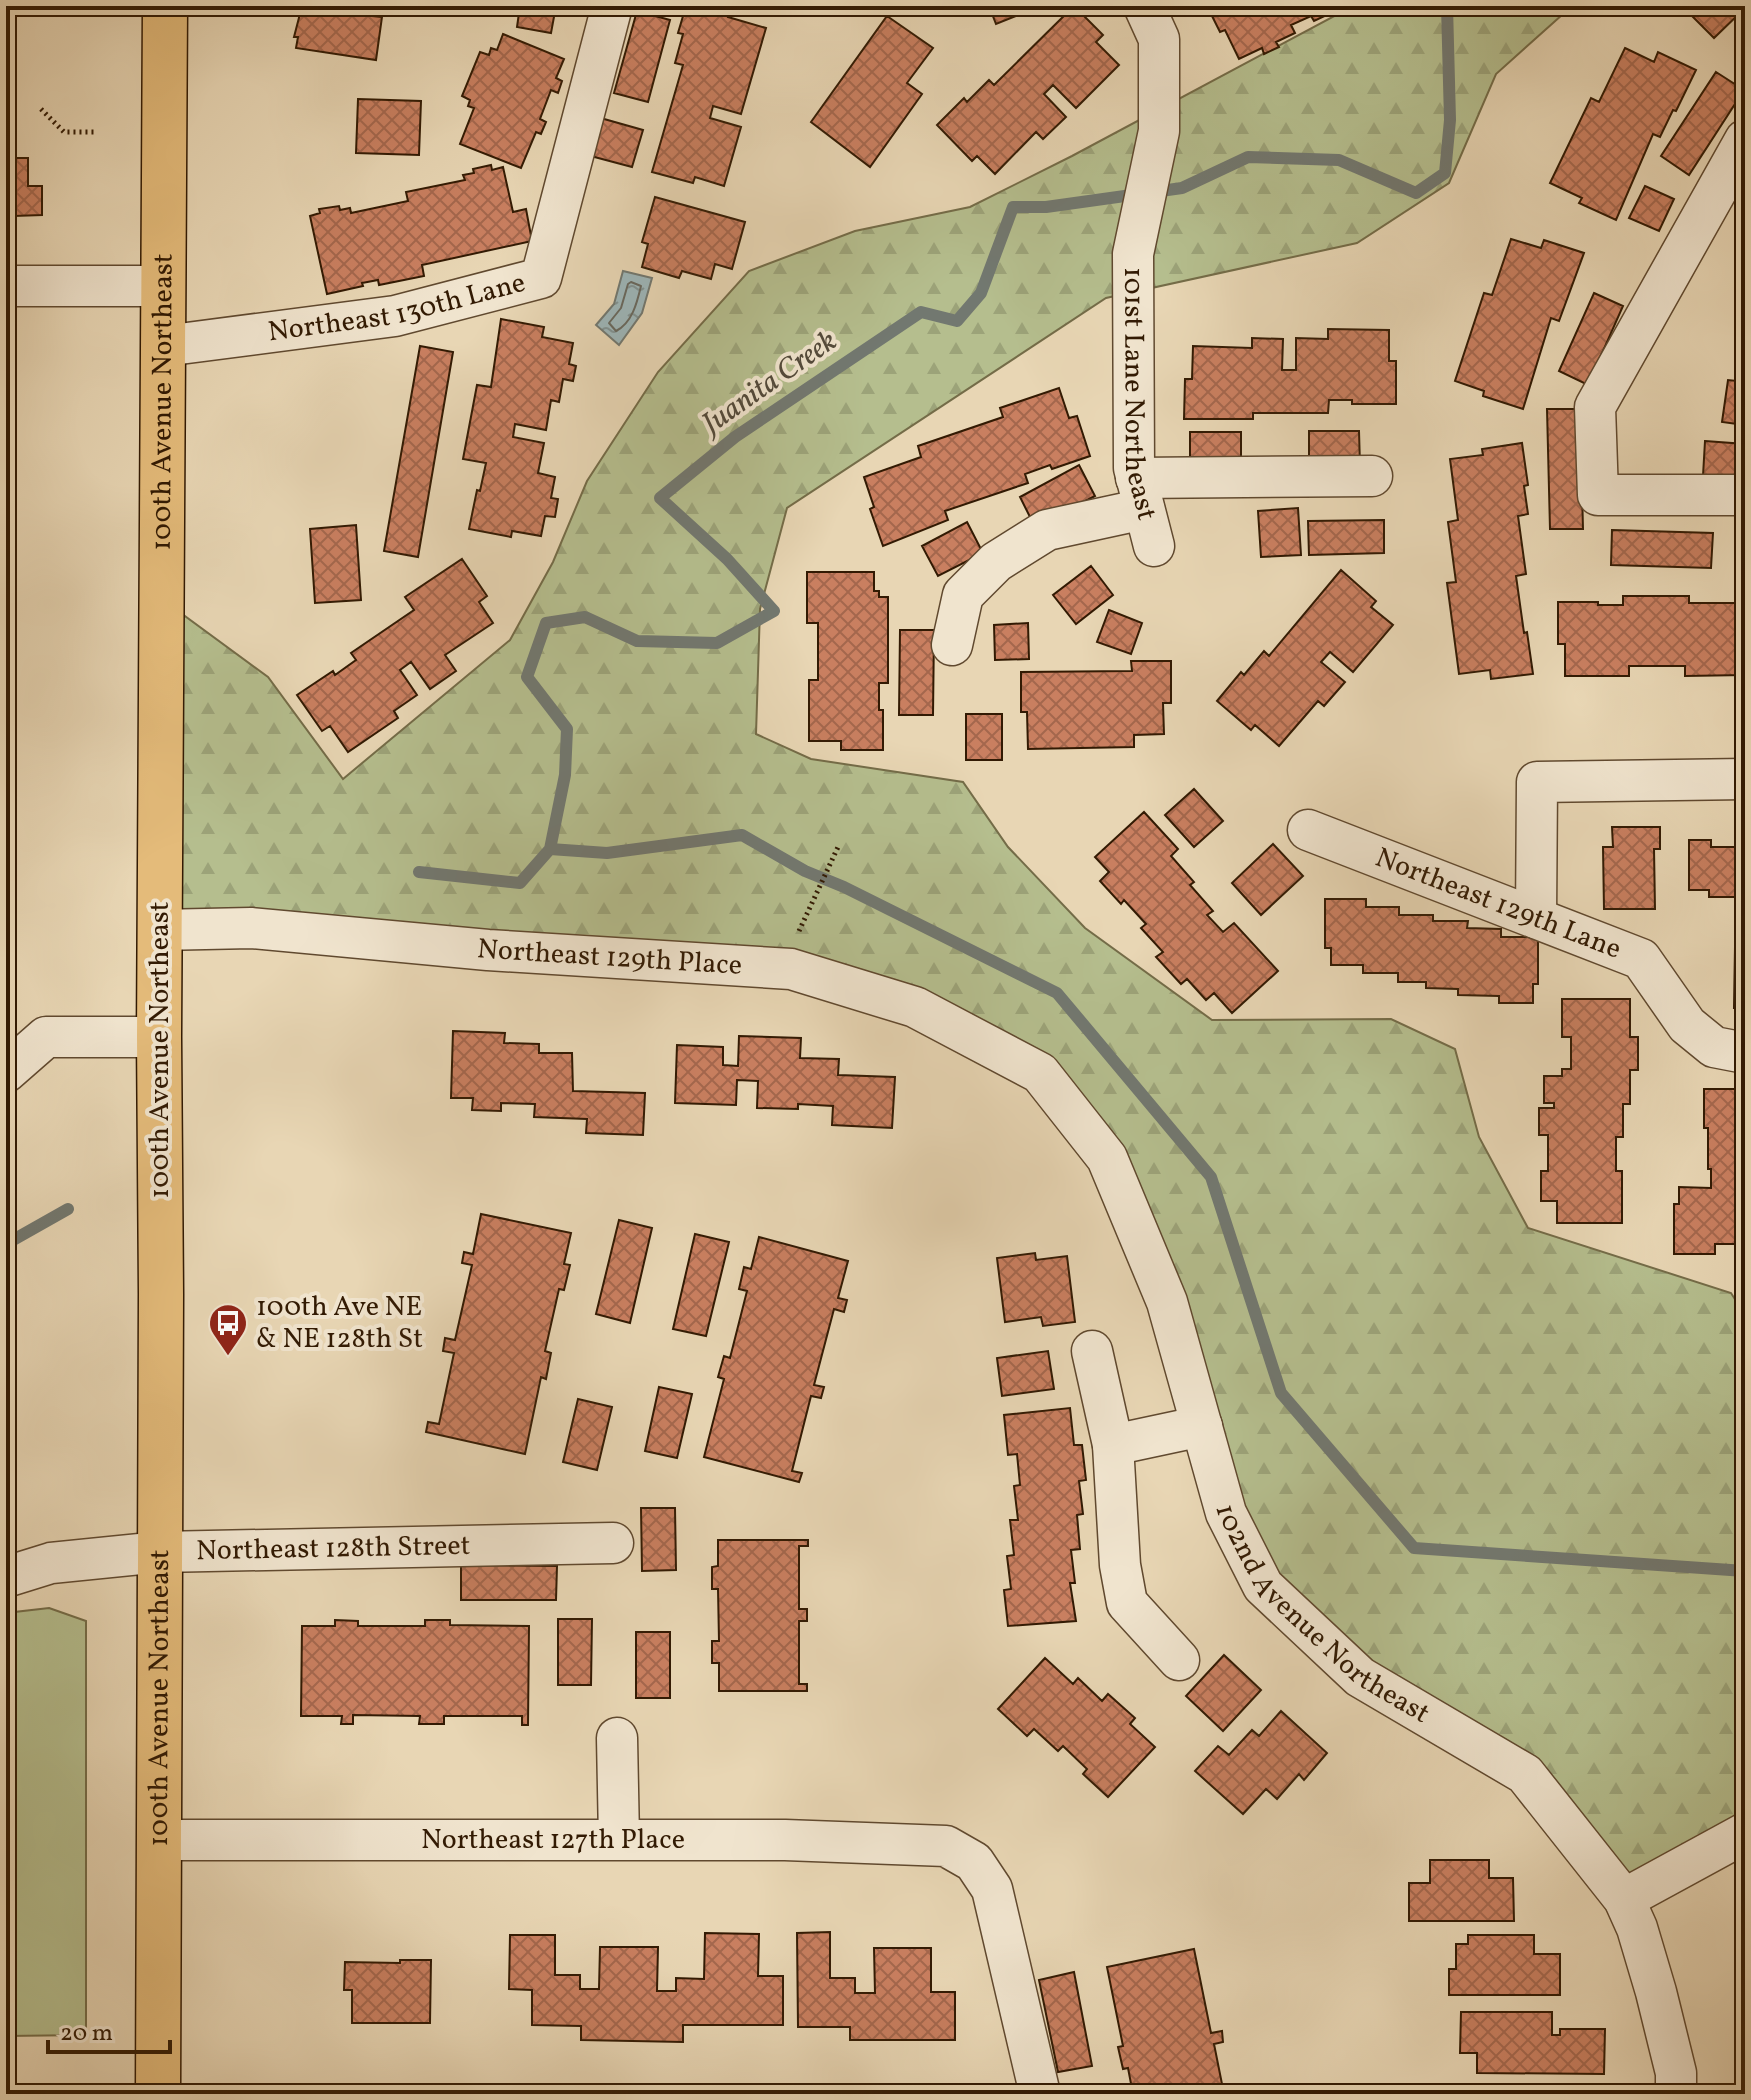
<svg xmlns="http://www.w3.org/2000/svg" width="1751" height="2100" viewBox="0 0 1751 2100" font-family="Vollkorn,serif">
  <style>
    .forest { fill: url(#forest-firs); stroke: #746c48; stroke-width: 2 }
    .green { fill: #b5be8e; stroke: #746c48; stroke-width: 2 }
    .water { fill: url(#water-ripples); stroke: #727870; stroke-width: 2 }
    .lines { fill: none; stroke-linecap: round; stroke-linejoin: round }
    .shore { stroke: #68685e; stroke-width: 2 }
    .stream { stroke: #727870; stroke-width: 12 }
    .building { fill: url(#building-cross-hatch); stroke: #321a03; stroke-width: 2 }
    .minor-casing { stroke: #60492f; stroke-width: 43 }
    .major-casing { stroke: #321a03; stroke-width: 47 }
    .path { stroke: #321a03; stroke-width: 5; stroke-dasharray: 2 4; stroke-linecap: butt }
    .minor { stroke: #f0e4ce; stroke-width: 40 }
    .major { stroke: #e4bb7a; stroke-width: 44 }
    .labels { text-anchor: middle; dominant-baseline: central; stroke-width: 8; stroke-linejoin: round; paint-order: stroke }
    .street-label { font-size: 28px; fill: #321a03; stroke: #f0e4ce }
    .poi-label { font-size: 28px; fill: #321a03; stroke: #f0e4ce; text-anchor: start }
    .water-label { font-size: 30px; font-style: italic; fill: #52493a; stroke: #f0e4ce }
  </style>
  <defs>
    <pattern id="forest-firs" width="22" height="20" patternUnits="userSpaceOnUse" patternTransform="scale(2)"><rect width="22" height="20" fill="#b5be8e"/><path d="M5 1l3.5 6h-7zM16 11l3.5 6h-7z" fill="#9ca379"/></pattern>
    <pattern id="water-ripples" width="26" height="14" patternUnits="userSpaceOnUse" patternTransform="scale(2)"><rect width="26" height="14" fill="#9db6b9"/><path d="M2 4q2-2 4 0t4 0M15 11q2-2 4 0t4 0" fill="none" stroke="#819394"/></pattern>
    <pattern id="building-cross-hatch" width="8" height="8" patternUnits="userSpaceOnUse" patternTransform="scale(2)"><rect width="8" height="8" fill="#c97f60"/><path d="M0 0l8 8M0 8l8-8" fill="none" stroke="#a4674d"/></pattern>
  </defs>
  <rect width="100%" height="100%" fill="#e8d6b4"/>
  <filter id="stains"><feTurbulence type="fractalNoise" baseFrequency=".0025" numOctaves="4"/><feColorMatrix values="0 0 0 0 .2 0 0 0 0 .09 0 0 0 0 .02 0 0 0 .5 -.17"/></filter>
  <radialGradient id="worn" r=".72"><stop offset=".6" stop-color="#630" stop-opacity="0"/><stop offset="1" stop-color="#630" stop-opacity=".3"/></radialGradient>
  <path class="forest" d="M1353,6h219l-76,68 -47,109 -92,60 -251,55 -319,210 -27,101 -4,125 55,25 152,23 45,65 77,81 127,92 179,-1 64,30 24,88 49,91 203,65 14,22v518l-121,66 -99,-125 -262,-188 -96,-284 -127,-229 -249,-104 -632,-39 4,-330 105,77 75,102 167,-139 43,-78 34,-81 71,-109 91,-101 106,-40 115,-24 102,-51z"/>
  <path class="green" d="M49,1608l37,13v414l-80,1v-423z"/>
  <path class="water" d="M623,271l29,7 -10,35 -23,32 -23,-20 18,-21z"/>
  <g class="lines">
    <path class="shore" d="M631,282l10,4c-4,17 -9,37 -25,45l-7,-8 12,-15 7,-24z"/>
    <path class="stream" d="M550,849l57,4 135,-18 63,36 39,16 213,106 154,184 70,216 133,155 331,23
      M419,872l101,11 30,-34 15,-74 2,-46 -40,-52 19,-54 39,-6 52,24 80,2 57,-32 -47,-52 -67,-61 75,-61 186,-125 36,9 24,-28 32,-86h33l136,-19 66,-31 91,3 77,33 29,-20 5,-53 -3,-114
      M6,1244l62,-35"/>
  </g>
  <path class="building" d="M6,6h6l1,37h-7z
    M302,6h72l-1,10 9,1 -6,43 -80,-12 2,-11h-4z
    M520,6h36l-5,27 -34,-6z
    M686,6h45l-3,11 38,11 -25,86 -28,-8 -3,12 31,9 -17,59 -29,-9 -2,6 -41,-11 31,-107 -8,-2 8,-29 -5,-1z
    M989,6h52l-45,18z
    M1074,6l29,29 -7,7 23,23 -43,43 -23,-23 -9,9 22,23 -23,22 -7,-7 -41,42 -18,-18 -5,5 -35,-36 27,-27 3,4 22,-22 5,5z
    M1207,6h123l-3,1 2,7 -15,7 -3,-5 -20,9 4,8 -19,9 3,5 -15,7 -2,-6 -23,11 -14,-29 -5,2z
    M1691,6h54v2l-31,30 -25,-25 4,-4z
    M637,11l33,9 -22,82 -34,-9z
    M887,16l46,32 -26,35 15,11 -52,73 -59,-45z
    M503,34l61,25 -8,19 6,3 -4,12 -7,-3 -11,29 6,3 -5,12 -5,-2 -15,36 -61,-24 14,-36 -6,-2 2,-6 -8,-4 18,-44 9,3 2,-7 6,2z
    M1625,48l29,14 4,-10 38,18 -20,41 -3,-1 -13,27 -7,-3 -37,86 -37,-17 3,-5 -32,-15 41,-85 8,4z
    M1716,72l28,18 -55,85 -28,-19z
    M358,99l63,2 -2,54 -63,-2z
    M597,117l46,13 -11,37 -45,-12z
    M6,149h7v9h15v28h14v29l-28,1v-5h-8z
    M491,165l1,5 11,-3 10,45 13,-3 6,32 -110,24 2,11 -45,9 -1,-5 -16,3 1,3 -36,8 -17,-78 10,-3 -1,-4 20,-3 1,4 10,-2 1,5 57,-12 -2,-9 59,-12 -2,-5 11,-2 -1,-4z
    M1645,186l29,13 -15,32 -30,-13z
    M655,197l90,25 -13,47 -17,-5 -4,15 -29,-8 -3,7 -37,-11 6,-23 -6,-2z
    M1745,219v20l-9,-14z
    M1511,239l30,9 3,-8 40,13 -25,68 -8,-3 -28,91 -40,-13 1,-5 -29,-10 29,-88 8,2z
    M1594,293l29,13 -35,79 -29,-14z
    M501,319l43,8 -2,10 31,6 -4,21 7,2 -3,15 -10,-2 -4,23 -8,-2 -5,30 -31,-6 -2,13 31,6 -6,30 17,4 -4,21 7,1 -3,18 -10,-1 -4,20 -29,-5 -1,6 -42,-8 8,-39 3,1 6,-28 -23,-4 14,-74 14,2z
    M1328,329l61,1v31h7v43h-44v-4h-23l-1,13h-75v6h-69l1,-40h7l1,-33 59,2v-10l31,1 -1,31h14v-32l32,1z
    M420,346l33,6 -35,205 -34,-6z
    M1741,349l4,1v75l-23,-3 6,-42 9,1z
    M1059,388l10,30 8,-2 13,40 -38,13 -2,-4 -25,9 3,9 -83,28 3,9 -65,26 -13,-37 4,-2 -10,-30 57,-20 -3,-11 85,-29 -3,-9z
    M1547,409h33l3,120h-33z
    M1309,431h50l1,34 -51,1z
    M1190,432h51v35h-51z
    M1705,441l40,3v35l-42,-3z
    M1522,443l6,42 -4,1 4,28 -10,2 8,58 -10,2 8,57 3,-1 6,42 -42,5 -1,-9 -31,4 -12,-91 9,-1 -8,-60 10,-2 -8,-61 33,-4 -1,-6z
    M1079,465l16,31 -60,31 -15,-30z
    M1298,508l3,47 -40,2 -3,-46z
    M1384,520v33l-75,2 -1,-34z
    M967,522l16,31 -45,23 -16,-30z
    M356,525l5,75 -46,3 -5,-74z
    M1612,530l101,3 -2,35 -100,-3z
    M462,559l25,37 -8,6 14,21 -48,32 11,16 -26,18 -19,-27 -11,8 17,25 -23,16 4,7 -50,34 -18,-26 -8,5 -25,-36 36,-24 2,4 21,-15 -5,-7 63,-43 -9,-13z
    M1091,566l22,29 -37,29 -23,-29z
    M1341,570l35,31 -5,6 22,18 -40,47 -23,-20 -9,10 24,20 -21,24 -6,-5 -39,45 -24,-21 -4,5 -34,-29 24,-29 3,3 20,-24 5,5z
    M807,572h67v19h5v6h9v86h-9v27h4v40h-42v-9h-32v-61h9v-57h-11z
    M1623,596h66v7h56v72l-60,1v-10h-56v10h-64v-32h-7v-42h40v3h25z
    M1109,610l33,13 -11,31 -34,-12z
    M1028,623l1,36 -34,1 -1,-35z
    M900,630h34l-1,85h-34z
    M1131,661h40v42h-8l1,31 -30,1v12l-106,2 -1,-37h-6v-40l111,-1z
    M966,714h36v46h-36z
    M1194,789l29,32 -29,26 -29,-32z
    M1144,812l34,37 -7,7 23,26 -4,3 23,26 -6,4 16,17 11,-9 44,48 -46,42 -18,-20 -8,7 -19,-21 -6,5 -25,-27 7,-5 -22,-24 5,-4 -22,-24 -3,4 -21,-23 9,-9 -14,-15z
    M1612,827h48v22h-6l1,60h-51l-1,-62h10z
    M1689,840h22v7h34v50h-36v-7h-20z
    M1273,844l30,32 -42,39 -29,-32z
    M1325,899h41v8h33v8h34v6h35l-1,7 34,1v8h37v47h-5v19h-34v-7l-41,-1v-6l-32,-1v-6h-28v-9h-35v-8h-32v-17h-6z
    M1735,947h10v61h-11z
    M1562,999h68v38h8v33h-8v34h-7v33h-7v34h6v52h-65v-22h-16v-30h7v-36h-9v-27h15v-5h-10v-27h18v-7h9v-32h-9z
    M453,1031l52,2 -1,10 35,1v9h33l1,38 72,2 -2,42 -57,-2 1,-14 -53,-2 1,-13 -34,-1v8l-29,-1 1,-12h-22z
    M739,1036l62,2 -1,20 39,1 -1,16 57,2 -3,51 -60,-3 1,-19 -35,-2v5l-41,-1 1,-27 -21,-1 -1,25 -61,-2 2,-58 46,2v18l15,1z
    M1704,1089h41v155h-30v10h-41v-50h5v-17l32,1v-19h-3v-41h-4z
    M481,1214l90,19 -7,31 6,1 -6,25 -5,-1 -14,62 6,2 -5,26 -5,-2 -16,77 -99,-22 2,-10 11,2 15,-71 -11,-2 2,-13 10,2 17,-75 -10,-2 2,-11 9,2z
    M619,1220l33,8 -22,95 -34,-9z
    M695,1234l34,8 -23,94 -33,-7z
    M759,1237l89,24 -10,37 9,2 -3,12 -10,-3 -20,76 10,2 -3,11 -10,-2 -19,75 10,2 -3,9 -95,-25 20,-78 -6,-2 6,-21 6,2 17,-67 -8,-2 5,-22 7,2z
    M1035,1253l1,7 31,-4 8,66 -32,4 -2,-9 -36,5 -8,-64z
    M1048,1351l6,38 -52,7 -5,-38z
    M659,1387l33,7 -15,64 -32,-7z
    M578,1399l34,8 -15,63 -34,-8z
    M1070,1408l4,37h8l4,35 -7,1 4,33 -6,1 3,34 -9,1 4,33h-5l6,38 -68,5 -4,-36 7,-1 -4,-33 7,-1 -4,-35h8l-4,-34 6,-1 -3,-31 -9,1 -4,-40z
    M641,1508h34l1,62 -34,1z
    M718,1540h90v6h-9v63h8v12h-8v63h8v7h-88v-28h-7v-22h7l-1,-52h-6v-22l6,-1z
    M461,1565l96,1 -1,34h-95z
    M558,1619h34l-1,66h-33z
    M335,1620l23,1v5h67v-6h25v5l79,1 -1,99h-6v-9h-78v8h-25l1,-8 -67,-1v9h-12l1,-8h-41l1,-90h33z
    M636,1632h34v66h-34z
    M1224,1655l37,35 -38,41 -37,-35z
    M1045,1658l28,26 5,-6 24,23 6,-7 27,24 -5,6 25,23 -47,50 -25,-23 4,-5 -24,-23 -5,5 -24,-22 -7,7 -29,-27z
    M1281,1711l46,42 -23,27 -5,-6 -22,25 -11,-10 -23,25 -48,-43 23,-25 11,9 23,-25 7,6z
    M1430,1860h59v18h24l1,43h-105v-38h21z
    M830,1932v46h25v15h20l-1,-45h57v44h24v48h-105v-13h-52l-1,-94z
    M705,1933l54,1 -1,42h25v49h-100v17l-102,-2v-14l-49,-1v-35l-23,-1 1,-54h45v40h25v14h19l1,-42h58l-1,44h19v-13l28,1z
    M1468,1935h66v19h26v41h-111v-26h7v-25h12z
    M1194,1949l17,84 11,-2 1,11 -9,2 10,50h-91l-5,-26 -5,1 -5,-22 5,-1 -16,-79z
    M400,1960h31l-1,63h-78v-33h-8l1,-28 55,1z
    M1074,1972l18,94 -34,6 -19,-92z
    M1461,2012h91v23h8v-6h45l-1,45 -127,-1v-20h-17z
    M1539,2085h54v9h-54z"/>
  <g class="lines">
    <g class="minor-casing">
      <g id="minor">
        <path id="s1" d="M1144,6l15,33v92l-26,123 1,214 20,78"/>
        <path d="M1745,140l-150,267 3,88h147"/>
        <path d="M6,286h158"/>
        <path id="s2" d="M164,346l231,-30 146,-38 71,-272"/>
        <path d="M1136,478l236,-2"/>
        <path d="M952,645l11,-50 33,-33 51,-32 97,-21"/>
        <path id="s3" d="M1308,830l333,129 46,66 27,22 31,6"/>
        <path d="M1536,918l1,-136 208,-3"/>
        <path id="s4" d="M159,930l92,-2 237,22 303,19 124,38 125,66 67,85 60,144 59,211 37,73 97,91 165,97 99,125 13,29 19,64 20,81v21"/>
        <path d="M6,1072l40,-35h113"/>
        <path d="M1092,1351l21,94"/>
        <path id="s5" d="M6,1577l45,-14 109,-11 453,-9"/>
        <path d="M1179,1660l-52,-57 -7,-38 -7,-120 89,-19"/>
        <path d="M617,1738l2,101"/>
        <path id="s6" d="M159,1840h626l161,6 28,16 18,27 48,205"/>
        <path d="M1624,1899l121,-66"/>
      </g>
    </g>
    <g class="major-casing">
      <g id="major">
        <path id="s7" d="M158,2094l3,-800 -2,-257 6,-1031"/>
      </g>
    </g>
    <path class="path" d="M41,109l23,23h33
      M799,931l39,-84"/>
    <use href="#minor" class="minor"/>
    <use href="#major" class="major"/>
  </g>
  <defs>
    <g id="bus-pin" transform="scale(2)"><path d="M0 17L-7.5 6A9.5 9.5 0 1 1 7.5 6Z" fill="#8f2418" stroke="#f0e4ce"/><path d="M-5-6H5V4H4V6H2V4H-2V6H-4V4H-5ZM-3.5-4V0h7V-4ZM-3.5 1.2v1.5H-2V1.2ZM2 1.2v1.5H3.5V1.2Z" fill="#fff"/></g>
  </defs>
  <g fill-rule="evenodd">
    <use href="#bus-pin" x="228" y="1323"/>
  </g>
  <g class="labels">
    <g class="street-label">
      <text stroke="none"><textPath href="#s2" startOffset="236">Northeast 130th Lane</textPath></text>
      <text stroke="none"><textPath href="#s1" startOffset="394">101st Lane Northeast</textPath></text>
      <text stroke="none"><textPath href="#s7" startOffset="1692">100th Avenue Northeast</textPath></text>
      <text stroke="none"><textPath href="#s3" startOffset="204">Northeast 129th Lane</textPath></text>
      <text stroke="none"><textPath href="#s4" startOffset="452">Northeast 129th Place</textPath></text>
      <text transform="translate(160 1050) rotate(-90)">100th Avenue Northeast</text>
      <text stroke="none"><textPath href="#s5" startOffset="330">Northeast 128th Street</textPath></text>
      <text stroke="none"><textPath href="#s4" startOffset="1530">102nd Avenue Northeast</textPath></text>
      <text stroke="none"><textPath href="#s7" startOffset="396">100th Avenue Northeast</textPath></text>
      <text stroke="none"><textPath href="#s6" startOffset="394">Northeast 127th Place</textPath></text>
    </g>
    <g class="poi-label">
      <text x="256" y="1307">100th Ave NE<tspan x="256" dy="32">&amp; NE 128th St</tspan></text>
    </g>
    <g class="water-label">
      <text transform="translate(770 383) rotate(-35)">Juanita Creek</text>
    </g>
  </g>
  <rect width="1751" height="2100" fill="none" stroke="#e8d6b4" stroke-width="32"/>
  <rect x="8" y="8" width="1735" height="2084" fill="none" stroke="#321a03" stroke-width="4"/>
  <rect x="16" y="16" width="1719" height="2068" fill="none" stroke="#321a03" stroke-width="2"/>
  <path d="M48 2040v12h122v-12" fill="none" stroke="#321a03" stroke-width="4"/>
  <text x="60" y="2040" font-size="24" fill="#321a03" stroke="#f0e4ce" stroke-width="6" paint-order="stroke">20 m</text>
  <rect width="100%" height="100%" filter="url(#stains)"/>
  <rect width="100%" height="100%" fill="url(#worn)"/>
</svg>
